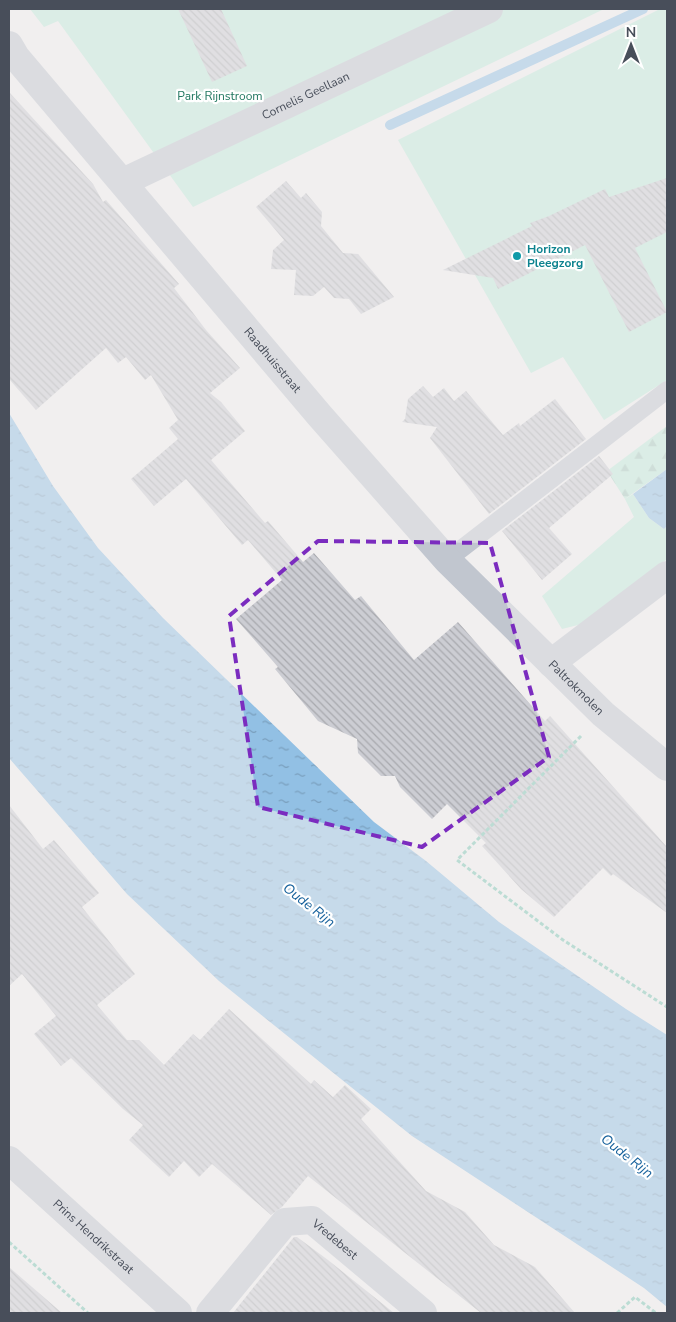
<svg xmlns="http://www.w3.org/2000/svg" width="676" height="1322" viewBox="0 0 676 1322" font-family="'Nunito Sans',sans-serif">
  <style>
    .green { fill: #c1ebdb }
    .forest { fill: url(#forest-firs) }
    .water { fill: url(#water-ripples) }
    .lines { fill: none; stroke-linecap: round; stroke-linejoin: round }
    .stream { stroke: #92c0e4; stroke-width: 10 }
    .building { fill: url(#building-back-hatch) }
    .path { stroke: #7cc6b3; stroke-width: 3; stroke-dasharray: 4 2.5; stroke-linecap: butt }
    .lane { stroke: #c1c6cf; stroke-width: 18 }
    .street { stroke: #c1c6cf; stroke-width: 28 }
    .marked { fill: none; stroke: #7b2cbf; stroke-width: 4; stroke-dasharray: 10 6; stroke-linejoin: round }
    .culture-dot { fill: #0f9aa8; stroke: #fff; stroke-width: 2 }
    .labels { text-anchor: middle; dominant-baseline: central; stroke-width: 4.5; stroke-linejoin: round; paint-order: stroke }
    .park-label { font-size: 12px; fill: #1f765f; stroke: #fff }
    .street-label { font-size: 12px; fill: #484e5a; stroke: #fff }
    .culture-label { font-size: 12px; font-weight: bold; fill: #0d838f; stroke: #fff; text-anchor: start }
    .water-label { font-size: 14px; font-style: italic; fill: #19639d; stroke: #fff }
  </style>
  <defs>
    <pattern id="forest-firs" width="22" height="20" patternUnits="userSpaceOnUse" patternTransform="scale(1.25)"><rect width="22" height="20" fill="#c1ebdb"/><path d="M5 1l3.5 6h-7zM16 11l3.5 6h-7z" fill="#a7cbbe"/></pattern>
    <pattern id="water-ripples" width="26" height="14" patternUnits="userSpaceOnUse" patternTransform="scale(1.25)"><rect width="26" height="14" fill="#92c0e4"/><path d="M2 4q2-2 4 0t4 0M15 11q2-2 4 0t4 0" fill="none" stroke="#799ebc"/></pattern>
    <pattern id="building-back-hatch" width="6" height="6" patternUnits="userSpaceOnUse" patternTransform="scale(1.25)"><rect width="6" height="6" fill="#cccdd3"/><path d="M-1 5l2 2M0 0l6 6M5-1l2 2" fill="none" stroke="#a8a9ae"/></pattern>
  </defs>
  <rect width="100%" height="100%" fill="#f1efef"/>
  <path class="green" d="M30,9h574l-411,198 -135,-186 -14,6z
    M660,9h7v371l-63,40 -41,-63 -32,16 -133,-233z
    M633,494l16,24 15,11 3,-3v33l-81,64 -24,6 -20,-33 92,-79 -9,-18z"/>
  <path class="forest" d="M667,426v43l-42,30 -18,-28z"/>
  <path class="water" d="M9,413l44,73 45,62 65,70 211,204 52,39 73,61 127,87 41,26v272l-23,-19 -232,-152 -193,-155 -92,-87 -118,-136z
    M667,469v57l-3,3 -15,-11 -16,-24z"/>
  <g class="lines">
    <path class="stream" d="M390,125l253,-116"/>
  </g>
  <path class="building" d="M178,9h43l26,57 -35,16z
    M9,92l84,92 10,18 3,-2 73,84 -5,4 32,42 34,38 -30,25 11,9 24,29 -34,29 54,63 3,-2 35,41 11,-9 41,47 6,-4 53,64 44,-38 87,99 5,-5 117,131v66l-54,-39 -2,2 -8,-8 -49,49 -33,-28 -39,-43 4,-3 -39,-39 -15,15 -32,-32 -5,-11h-14l-23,-23 -1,-14 -39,-18 -43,-52 3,-2 -42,-48 46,-39 -34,-40 -6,5 -56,-66 -32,27 -23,-27 47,-40 -9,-11 9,-8 -27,-45 -6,5 -19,-23 -8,6 -12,-15 -70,62 -27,-31z
    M667,178v54l-32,16 32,64 -38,20 -44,-87 -87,44 -5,-11 -50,-8 89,-44 -2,-3 19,-7 56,-27 4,8z
    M286,181l15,17 5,-5 16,19 -1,14 22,27 15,1 36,43 -33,17 -12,-15 -15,-1 -10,-11 -11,9 -19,-1 2,-25 -25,-1 2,-19 11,-10 -28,-33z
    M423,386l10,11 11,-9 10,13 12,-10 37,44 16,-12 1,3 35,-27 31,40 -97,75 -59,-76 7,-11 -35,-5 3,-3 3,-20z
    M599,456l14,18 -64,54 23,26 -30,26 -40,-49z
    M9,805l34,44 11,-9 45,53 -17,14 53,67 -38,31 30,35h12l25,25 29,-31 7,6 29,-31 82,75 3,-4 19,17 12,-12 26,24 -10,10 65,72 39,21 29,33 41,22 40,46h-94l-173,-137 -26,31 -11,8 -59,-51 -13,13 -15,-16 -15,16 -40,-37 14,-15 -20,-16 -52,-51 -10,8 -27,-32 22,-18 -34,-42 -13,12z
    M294,1237h3l31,23 66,53h-161z
    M9,1267l53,46h-53z"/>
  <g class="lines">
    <path class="path" d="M581,736l-124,124 106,80 104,67
      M9,1242l79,71
      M617,1313l18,-16 21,16"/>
    <path class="lane" d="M447,560l220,-170"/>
    <g class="street">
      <path id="s1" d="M9,45l7,12 304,359 127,144 156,154 64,53"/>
      <path id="s2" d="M123,182l366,-173"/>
      <path d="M551,663l116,-88"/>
      <path id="s3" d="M9,1160l169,153"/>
      <path id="s4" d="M210,1313l75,-91 27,-2 111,93"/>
    </g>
  </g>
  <path d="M0 0H676V1322H0ZM318,541l172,2 59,214 -127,90 -164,-40 -29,-191z" fill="#f1efef" fill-opacity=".55" fill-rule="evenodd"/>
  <path class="marked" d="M318,541l172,2 59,214 -127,90 -164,-40 -29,-191z"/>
  <circle class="culture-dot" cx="517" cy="256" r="5"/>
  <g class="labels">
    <g class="park-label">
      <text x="220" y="96">Park Rijnstroom</text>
    </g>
    <g class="street-label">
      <text stroke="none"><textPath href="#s2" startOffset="202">Cornelis Geellaan</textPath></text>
      <text stroke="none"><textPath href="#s1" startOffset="411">Raadhuisstraat</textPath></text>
      <text stroke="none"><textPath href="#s1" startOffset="858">Paltrokmolen</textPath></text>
      <text stroke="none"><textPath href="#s3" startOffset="114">Prins Hendrikstraat</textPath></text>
      <text stroke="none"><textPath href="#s4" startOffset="175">Vredebest</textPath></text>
    </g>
    <g class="culture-label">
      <text x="527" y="249">Horizon<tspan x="527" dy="14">Pleegzorg</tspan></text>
    </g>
    <g class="water-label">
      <text transform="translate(309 905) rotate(38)">Oude Rijn</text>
      <text transform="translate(627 1156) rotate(38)">Oude Rijn</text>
    </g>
  </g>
  <rect width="676" height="1322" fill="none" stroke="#484e5a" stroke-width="20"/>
  <g transform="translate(631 45)" stroke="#ffffff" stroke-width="4" paint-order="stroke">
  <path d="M0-4L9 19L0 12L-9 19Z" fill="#484e5a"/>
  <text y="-8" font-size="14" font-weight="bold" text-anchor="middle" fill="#484e5a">N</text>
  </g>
</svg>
